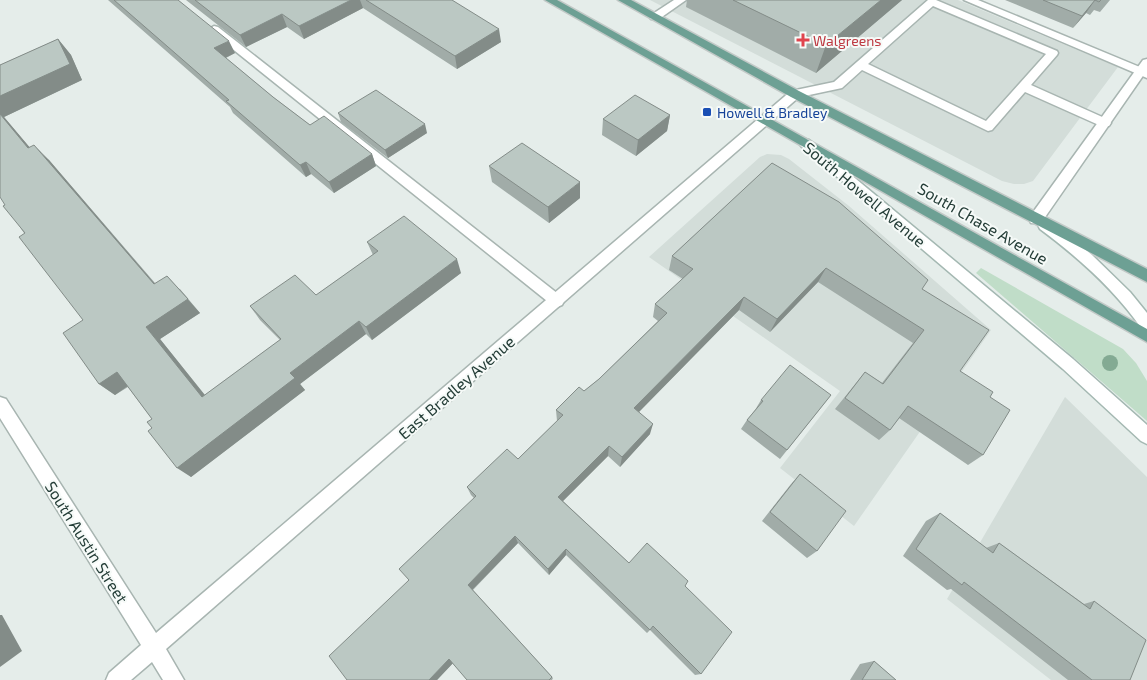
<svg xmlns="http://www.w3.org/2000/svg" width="1147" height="680" viewBox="0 0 1147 680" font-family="'Exo 2',sans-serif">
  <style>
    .built { fill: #d3ddd9 }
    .green { fill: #c0ddc8 }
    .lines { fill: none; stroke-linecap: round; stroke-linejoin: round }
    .lane-casing { stroke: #a8b5b1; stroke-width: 3 }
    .street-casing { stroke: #a8b5b1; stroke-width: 3 }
    .secondary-casing { stroke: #a4b8b2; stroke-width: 3 }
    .primary-casing { stroke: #c2c9c7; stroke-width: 3 }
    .lane { fill: #fff; fill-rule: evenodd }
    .street { fill: #fff; fill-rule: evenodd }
    .secondary { fill: #fff; fill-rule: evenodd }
    .primary { fill: #6da094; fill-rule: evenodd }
    .tree { fill: #83aa93 }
    .wall { fill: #a1aca8 }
    .shaded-wall { fill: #838c88 }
    .building { fill: #bbc8c3; stroke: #838c88 }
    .health-dot { fill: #e0444e; stroke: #f6faf8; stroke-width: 2 }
    .transit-dot { fill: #1a4fb4; stroke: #f6faf8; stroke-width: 2 }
    .labels { text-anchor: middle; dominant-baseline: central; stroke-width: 4; stroke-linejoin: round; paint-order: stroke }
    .far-health-label { font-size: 14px; fill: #be3a42; stroke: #f6faf8; text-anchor: start }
    .far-transit-label { font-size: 14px; fill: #164399; stroke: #f6faf8; text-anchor: start }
    .street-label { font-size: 16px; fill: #253e38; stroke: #f6faf8 }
  </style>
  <rect width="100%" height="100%" fill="#e5edea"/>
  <path class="built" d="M650,0h308l160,67 -85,114 -9,3h-10l-12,-3z
    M767,154l14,1 8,4 60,47 142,124 -137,196 -74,-58 60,-77 -191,-134 111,-100z
    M1065,397l82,80v203h-96l-104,-81z"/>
  <path class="green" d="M981,268l142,81 13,14 11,18v40l-171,-148z"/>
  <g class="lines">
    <g class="lane-casing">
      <path id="lane" d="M674,0h12l-27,19h-8l-1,-2 1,-2z
        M928,0h8l121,51 1,2 -1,2 -26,30 78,35 2,3 -2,3h-8l-76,-34 -33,38 -4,1 -126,-61 -20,18 -47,10 -4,-1 -2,-3 2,-3 43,-9zM933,6l113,48 -60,67 -118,-57z
        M964,0h14l169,70v8z
        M214,26l4,1 344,270 2,4 -2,4 -5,2 -5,-2 -342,-274 -1,-2z"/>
    </g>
    <g class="street-casing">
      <path id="street" d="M1147,59v11l-106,153h-10l-2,-4 2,-4 112,-155z
        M795,90l6,4 -2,3 -633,552 18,31h-21l-11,-18 -21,18h-25l3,-7 32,-28 -141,-227v-21l6,2 150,234 635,-542z"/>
    </g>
    <g class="secondary-casing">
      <path id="secondary" d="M805,139l4,1 264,219 74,66v19l-6,-3 -78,-72 -262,-223 -2,-3 2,-3z
        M1045,220l5,1 42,34 38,37 17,21v18l-5,-2c-28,-40 -63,-71 -102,-100l-2,-4 2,-4z"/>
    </g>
    <g class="primary-casing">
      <path id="primary" d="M545,0h12l590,329v13z
        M618,0h13l168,91 348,178v13l-356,-185z"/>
    </g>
    <use href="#lane" class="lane"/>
    <use href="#street" class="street"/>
    <use href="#secondary" class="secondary"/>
    <use href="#primary" class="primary"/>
  </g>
  <circle class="tree" cx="1110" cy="363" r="8"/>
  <path class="wall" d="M108,0h70l57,53 -9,5 47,39 37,28 62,29 4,12 -42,27 -23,-19 -5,3 -73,-64 -3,-6z
    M186,0h266l49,42 -44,27 -94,-61 -59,31 -17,-12 -41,20z
    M687,0h215l-86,73 -130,-66z
    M1005,0h105l-10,12 -6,-2 -4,5 -4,-2 -13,15z
    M58,39l13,16 11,25 -78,37 25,30 20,13 106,123 25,6 20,24 -40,26 45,56 75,-55 -20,-20 -10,-14 66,-11 57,-40 -6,-13 94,31 -89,67 -6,-6 -66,50 5,6 -114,87 -39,-49v-9l-24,-32 -13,8 -16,-11 -16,-64 -78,-115 -5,-140z
    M338,113l89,20 -39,25 -47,-36z
    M670,115l-3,16 -31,25 -34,-21 1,-16z
    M772,163l150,126 38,82 30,26 -7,58 -15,10 -69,-47 -9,12 -11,10 -44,-31 30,-37 17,11 31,-40 -95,-61 -48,50 -31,-22 -100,102 11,22 -30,33 -12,-11 -45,45 66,62 56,23 16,88 -6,1 -45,-45 -3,3 -81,-78 -17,20 -31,-32 -45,47 79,87 1,1 -1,2h-85l-14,-17 -16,17h-90l62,-100 65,-82 -3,-3 -4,-8 51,-28 39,-38 -1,-11 28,-19 15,-12 59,-58 -5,-4 2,-13 28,-25 -14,-9 3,-14z
    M489,166l91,32 -31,25 -57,-41z
    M831,395l-51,64 -39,-30 6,-9 8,-10 6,-10z
    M800,474l17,77 -10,7 -45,-37 29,-37z
    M940,513l46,35 13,-5 85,61 10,-3 36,79h-62l-117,-91 -4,1 -44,-34 23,-35z
    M874,661l22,19h-46l10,-16z"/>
  <path class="shaded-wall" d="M351,0h9l3,8 -59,31 -5,-13z
    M881,0h21l-86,73 10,-28z
    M1095,0l-9,13 -13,15 9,-12z
    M282,14l5,13 -41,20 -6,-12z
    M499,29l2,13 -44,27 -2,-13z
    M58,39l13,16 11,25 -78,37 39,46 -15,-15 -28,-34v-18z
    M229,41l6,12 -14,7 -7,-12z
    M670,115l-3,16 -31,25 2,-16z
    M425,124l2,9 -39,25 -3,-8z
    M34,145l15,15 118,138 -13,-14z
    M372,154l4,12 -42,27 -5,-11z
    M306,162l5,12 -5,3 -6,-12z
    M580,182v16l-31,25 -1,-16z
    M457,259l4,14 -89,67 -6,-13z
    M826,268l-8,14 -48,50 7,-13z
    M167,276l33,37 -40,26 55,69 -13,-11 -56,-70z
    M744,297l-5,13 -107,109 2,-11z
    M359,321l7,13 -66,50 5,6 -114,87 -14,-9 113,-95z
    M117,372l15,11 -17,12 -16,-11z
    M653,424l-3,10 -30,33 2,-10z
    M609,446l-1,10 -49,49 -1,-8z
    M515,536l3,7 -46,47 -4,-5z
    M566,549v6l-17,20 -1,-6z
    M0,615h2l20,36 -22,16z
    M449,659l6,2 -18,19h-8z"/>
  <path class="building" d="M114,0h64l51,41 -15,7 59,49 37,28 14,-9 48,38 -43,28 -23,-20 -6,3 -74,-64 3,-1z
    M195,0h156l-52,26 -17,-12 -42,21z
    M366,0h86l47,29 -44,27z
    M733,0h148l-55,45z
    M1043,0h58l-2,2 -4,-2 -13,16z
    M58,39l12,25 -70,32v-31z
    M376,90l49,34 -40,26 -47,-37z
    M635,95l35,20 -32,25 -35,-21z
    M0,114l28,34 6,-3 120,139 13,-8 21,23 -42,28 56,70 79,-58 -31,-33 45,-31 21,20 62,-44 -11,-9 37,-26 53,43 -91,68 -7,-6 -69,52 5,5 -118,90 -29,-37 4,-3 -5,-6 5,-3 -35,-47 -18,12 -36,-51 20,-13 -64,-83 6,-4 -22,-27 2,-1 -5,-8z
    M522,143l58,39 -32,25 -59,-41z
    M772,163l67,39 89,78 -6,9 67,41 -29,41 33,21 -3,5 20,13 -27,45 -75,-49 -18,24 -45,-32 20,-26 18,12 41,-54 -98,-62 -49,51 -33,-22 -110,111 19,16 -31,33 -13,-11 -51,51 71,66 18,-20 41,38 -3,5 47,46 -31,42 -48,-48 -3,4 -84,-81 -18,20 -33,-33 -47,49 84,92 -3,3h-82l-18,-21 -20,21h-82l-18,-24 80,-76 -10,-11 77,-73 -9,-9 40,-38 11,10 45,-44 -7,-5 23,-23 5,4 15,-12 68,-66 -12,-9 38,-35 -21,-13z
    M790,365l41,30 -44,55 -40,-30 16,-19 -2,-1z
    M800,474l46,37 -29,40 -47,-39z
    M940,513l53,40 6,-10 91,66 4,-8 52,39 -16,40h-38l-128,-98 -2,3 -46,-36z
    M874,661l22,19h-34z"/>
  <path class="health-dot" d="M800.5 32.5h5v5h5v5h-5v5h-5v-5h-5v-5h5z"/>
  <rect class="transit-dot" x="702" y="107" width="10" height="10" rx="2.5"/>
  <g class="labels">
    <g class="far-health-label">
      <text x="813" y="40">Walgreens</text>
    </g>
    <g class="far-transit-label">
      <text x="717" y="112">Howell &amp; Bradley</text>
    </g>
    <g class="street-label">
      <text transform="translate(865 194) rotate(40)">South Howell Avenue</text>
      <text transform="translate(983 223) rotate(30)">South Chase Avenue</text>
      <text transform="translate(456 387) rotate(-41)">East Bradley Avenue</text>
      <text transform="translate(87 542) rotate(58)">South Austin Street</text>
    </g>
  </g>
</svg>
